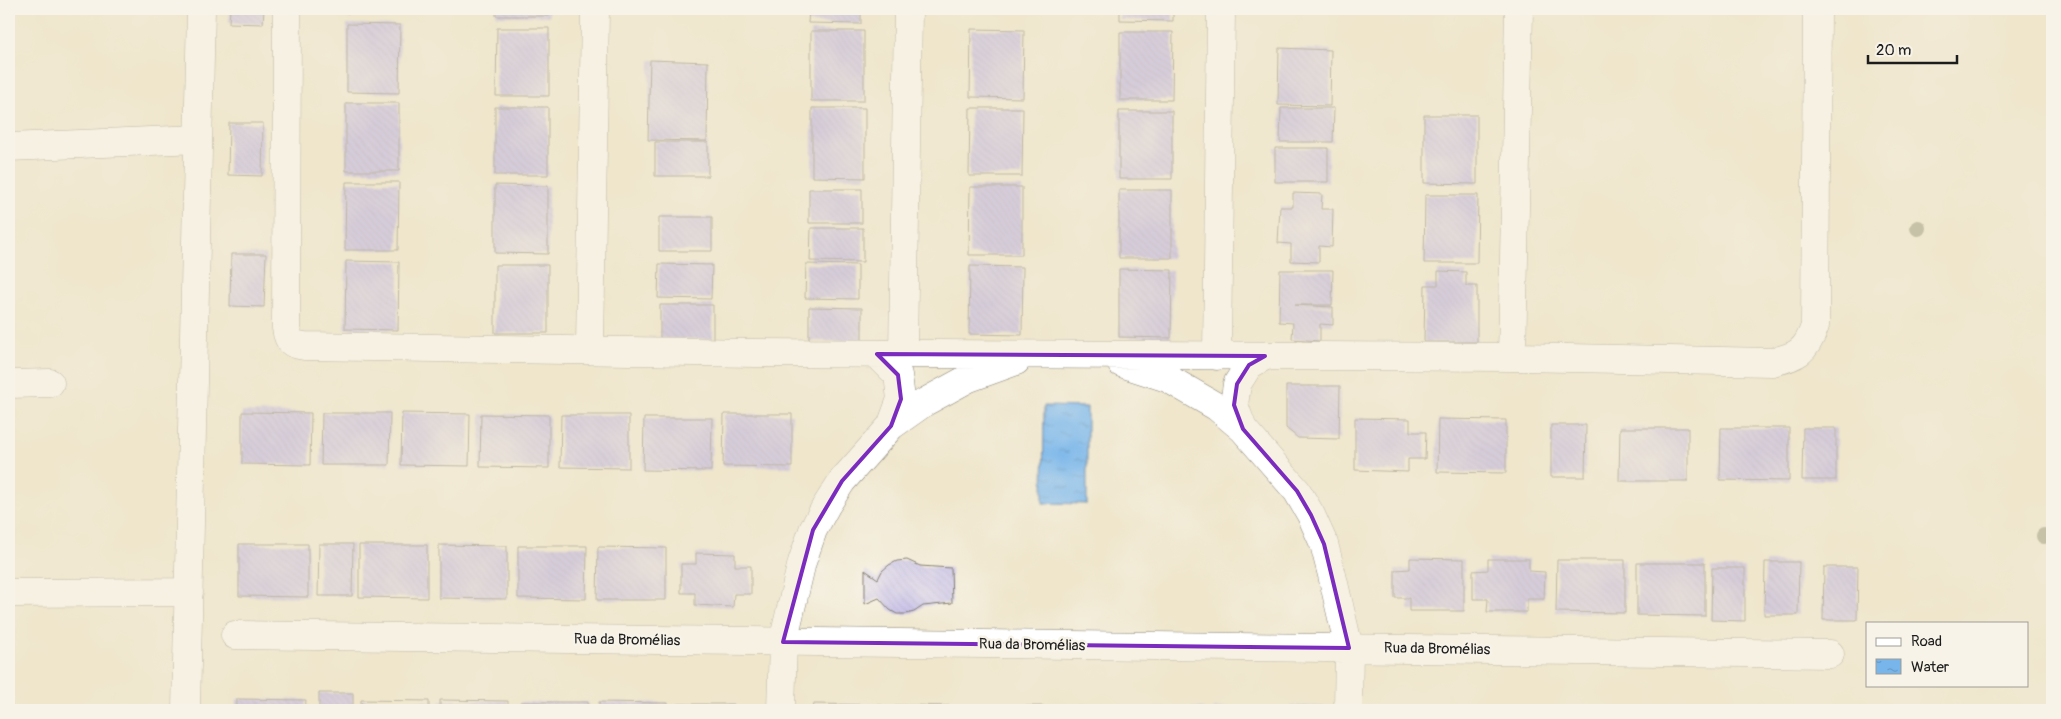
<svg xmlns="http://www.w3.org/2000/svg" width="2061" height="719" viewBox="0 0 2061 719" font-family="Pangolin,sans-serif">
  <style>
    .water { fill: url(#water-ripples); stroke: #4a6883 }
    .building { fill: url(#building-back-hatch) }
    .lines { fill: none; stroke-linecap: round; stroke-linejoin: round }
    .minor-casing { stroke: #868174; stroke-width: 29 }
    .minor { stroke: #fff; stroke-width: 28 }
    .tree { fill: #93987d }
    .marked { fill: none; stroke: #7b2cbf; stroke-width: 4; stroke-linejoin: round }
    .labels { text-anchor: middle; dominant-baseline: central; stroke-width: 5; stroke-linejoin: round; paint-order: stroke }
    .street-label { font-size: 15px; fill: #1c1c1c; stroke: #f7f3e8 }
  </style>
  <defs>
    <pattern id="water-ripples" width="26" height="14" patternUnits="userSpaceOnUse" patternTransform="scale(1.25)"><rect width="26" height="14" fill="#77b5ea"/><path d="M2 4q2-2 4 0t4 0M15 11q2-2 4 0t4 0" fill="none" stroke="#669bc8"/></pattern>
    <pattern id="building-back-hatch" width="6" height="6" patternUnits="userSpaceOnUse" patternTransform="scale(1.25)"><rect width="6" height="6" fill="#b8afeb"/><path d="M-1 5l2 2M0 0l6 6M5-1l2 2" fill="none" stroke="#9e96c9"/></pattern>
  </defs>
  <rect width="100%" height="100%" fill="#f7f3e8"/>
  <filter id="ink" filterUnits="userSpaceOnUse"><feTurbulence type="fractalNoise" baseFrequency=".02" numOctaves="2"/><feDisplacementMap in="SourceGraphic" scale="10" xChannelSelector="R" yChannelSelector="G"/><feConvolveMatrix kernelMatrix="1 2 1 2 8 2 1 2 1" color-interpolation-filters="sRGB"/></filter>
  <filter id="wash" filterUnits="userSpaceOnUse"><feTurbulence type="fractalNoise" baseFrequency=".0096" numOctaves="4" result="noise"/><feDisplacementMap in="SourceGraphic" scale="20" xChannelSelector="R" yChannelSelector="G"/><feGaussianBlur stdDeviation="1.12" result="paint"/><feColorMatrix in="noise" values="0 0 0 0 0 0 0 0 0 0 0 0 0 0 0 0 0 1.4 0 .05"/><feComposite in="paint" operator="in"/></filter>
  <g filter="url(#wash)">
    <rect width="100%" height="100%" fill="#efe6cc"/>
    <path class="water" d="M1044,406l43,1v97l-44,-1z"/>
    <g id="blocks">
      <path class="building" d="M230,9h34l-1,15 -34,-1z
        M346,9h53v4h-53z
        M496,9h53v7h-53z
        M809,9h52v15l-53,-1z
        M1120,9h53v12l-53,-1z
        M347,24l53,1 -1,68 -52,-1z
        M497,28h52v68h-53z
        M971,29l53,1 -1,68 -53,-1z
        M811,31h53v70h-53z
        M1120,32h53l-1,68h-52z
        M1279,48l52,2 -1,56 -52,-1z
        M650,60l58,2 -1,79 -59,-1z
        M346,103h53v68h-53z
        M495,107h53v68h-53z
        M812,108h53v70l-53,-1z
        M970,108h53l-1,68h-53z
        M1281,108h53l-1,34h-53z
        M1119,111h53v68h-53z
        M1424,115h53v69l-53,-1z
        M229,123h34l-1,53 -34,-1z
        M655,142h53v34h-53z
        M1275,148h53v34h-53z
        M346,182h53l-1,68h-53z
        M495,185l53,1v68l-53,-1z
        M970,187h52v68h-53z
        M809,189h53v34h-53z
        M1119,190h53v68h-53z
        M1293,193l29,1 -1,15h12l-1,38 -13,-1v16l-28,-1v-17l-13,-1 2,-36h13z
        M1425,195h53l-1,68h-53z
        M659,217h53v34h-53z
        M811,228h52v34l-53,-1z
        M231,254h35l-2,53 -34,-1z
        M346,261l53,1 -1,68 -53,-1z
        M659,264l53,1 -1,34 -53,-1z
        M806,264l52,1v34l-53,-1z
        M495,265h53v68h-53z
        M970,266l53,1 -1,68 -53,-1z
        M1119,269l53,1 -1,68 -52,-1z
        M1280,270h53l-1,35h-37l38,2v18l-13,-1v17l-28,-2 1,-16 -14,-1z
        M1438,271l28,1v14h11v56h-53l1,-57h13z
        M660,305h53v34h-53z
        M809,307l53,1v34l-53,-1z
        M1286,386h54l-1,53 -41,-1 -12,-10z
        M242,412l69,1 -1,52 -68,-1z
        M322,413h68l-1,52h-68z
        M402,413l68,1 -1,52 -68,-1z
        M481,414l68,1v53l-69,-1z
        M724,414h68v53l-69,-1z
        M561,415h68v53l-69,-1z
        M644,418h68l-1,53 -68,-1z
        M1355,418l55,1v13h16l-1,27h-17v13l-53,-2z
        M1438,419l68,1v53l-69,-1z
        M1551,425h35l-1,52h-34z
        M1620,428h68v53h-69z
        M1721,428h68v53l-69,-1z
        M1803,428h33v52h-34z
        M239,544h69v53l-69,-1z
        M319,544h34l-1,52h-34z
        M359,545h68v53l-68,-1z
        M439,545l68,1v53l-68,-1z
        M518,546h69l-1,53 -68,-1z
        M598,547l68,1v52h-69z
        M696,553l39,1v12h16v28h-17l-1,13 -38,-2v-12h-14v-29h15z
        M1410,558l54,1v52h-55v-13h-14v-28l15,-1z
        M1488,559h41v12l16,1 -1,27h-17v13h-40l1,-13h-15v-28l15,-1z
        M907,560l13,6 31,2 1,35 -29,3 -9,6 -8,2h-9l-7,-4 -11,-12 -14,6v-34l13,9 4,-8 7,-6 8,-4z
        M1557,560h68v53l-69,-1z
        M1765,562h34l-1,53h-34z
        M1637,563h68v53l-68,-1z
        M1824,567h34l-1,53h-34z
        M1712,568h33v53l-34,-1z
        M319,693h34v17h-34z
        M237,699l69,1 -1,10h-68z
        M361,700l68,1v9h-68z
        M440,700l68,1v9h-68z
        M520,702h68v8h-68z
        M599,702l69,1v7h-69z
        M678,704h56v6h-56z
        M814,704l68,1v5h-69z
        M896,705l68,1v4h-68z
        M976,706h68v4h-68z
        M1055,706l69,1v3h-69z
        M1292,706l34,1v3h-34z
        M1134,708h69v2h-69z
        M1214,708l34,1v1h-34z"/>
    </g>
  </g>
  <g filter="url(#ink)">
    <use href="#blocks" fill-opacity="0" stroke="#868174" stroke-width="1"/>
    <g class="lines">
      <g class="minor-casing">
        <path id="minor" d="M287,9l-1,319c2,14 5,16 18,18l452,7 756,4 260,5c26,-6 34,-10 43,-36l2,-317
          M9,147l189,-8
          M590,349l5,-340
          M877,354l21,21 3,24 -10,27
          M903,354l5,-345
          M1217,356l4,-347
          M1512,357l7,-348
          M1121,363l46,15 50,29 26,22 54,62 14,24 13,29 8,31 17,73 -1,62
          M9,384l41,-1
          M1243,429l-9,-24 3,-21 12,-19 16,-9
          M9,593l180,-1
          M235,635l1595,19
          M186,710l15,-701
          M781,710l2,-68 19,-80 11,-32 13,-24 16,-25 49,-55 34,-24 44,-24 47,-17"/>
      </g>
      <use href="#minor" class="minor"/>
    </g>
    <g class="tree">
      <circle cx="1918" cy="228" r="8"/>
      <circle cx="2044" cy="536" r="8"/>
    </g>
  </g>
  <path d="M0 0H2061V719H0ZM877,354l388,2 -16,9 -12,19 -3,21 9,24 54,62 14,24 13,29 25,104 -566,-6 30,-112 29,-49 49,-55 10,-27 -3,-24z" fill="#efe6cc" fill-opacity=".55" fill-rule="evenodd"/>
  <path class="marked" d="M877,354l388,2 -16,9 -12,19 -3,21 9,24 54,62 14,24 13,29 25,104 -566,-6 30,-112 29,-49 49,-55 10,-27 -3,-24z"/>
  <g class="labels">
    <g class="street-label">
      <text transform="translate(627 640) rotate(1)">Rua da Bromélias</text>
      <text transform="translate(1032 645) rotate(1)">Rua da Bromélias</text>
      <text transform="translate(1437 649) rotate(1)">Rua da Bromélias</text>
    </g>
  </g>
  <rect width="2061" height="719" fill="none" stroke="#f7f3e8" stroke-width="30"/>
  <rect x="1866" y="622" width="162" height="65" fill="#f7f3e8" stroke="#9f9d96"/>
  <rect x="1876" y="638" width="25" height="8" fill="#ffffff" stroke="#9f9d96"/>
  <text x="1911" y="646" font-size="15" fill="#1c1c1c">Road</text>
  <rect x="1876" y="659" width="25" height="15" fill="url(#water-ripples)" stroke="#9f9d96"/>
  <text x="1911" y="672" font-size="15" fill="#1c1c1c">Water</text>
  <path d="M1868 55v8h89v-8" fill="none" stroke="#1c1c1c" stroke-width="2.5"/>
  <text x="1876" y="55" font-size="15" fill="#1c1c1c" stroke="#f7f3e8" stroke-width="4" paint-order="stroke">20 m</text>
</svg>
